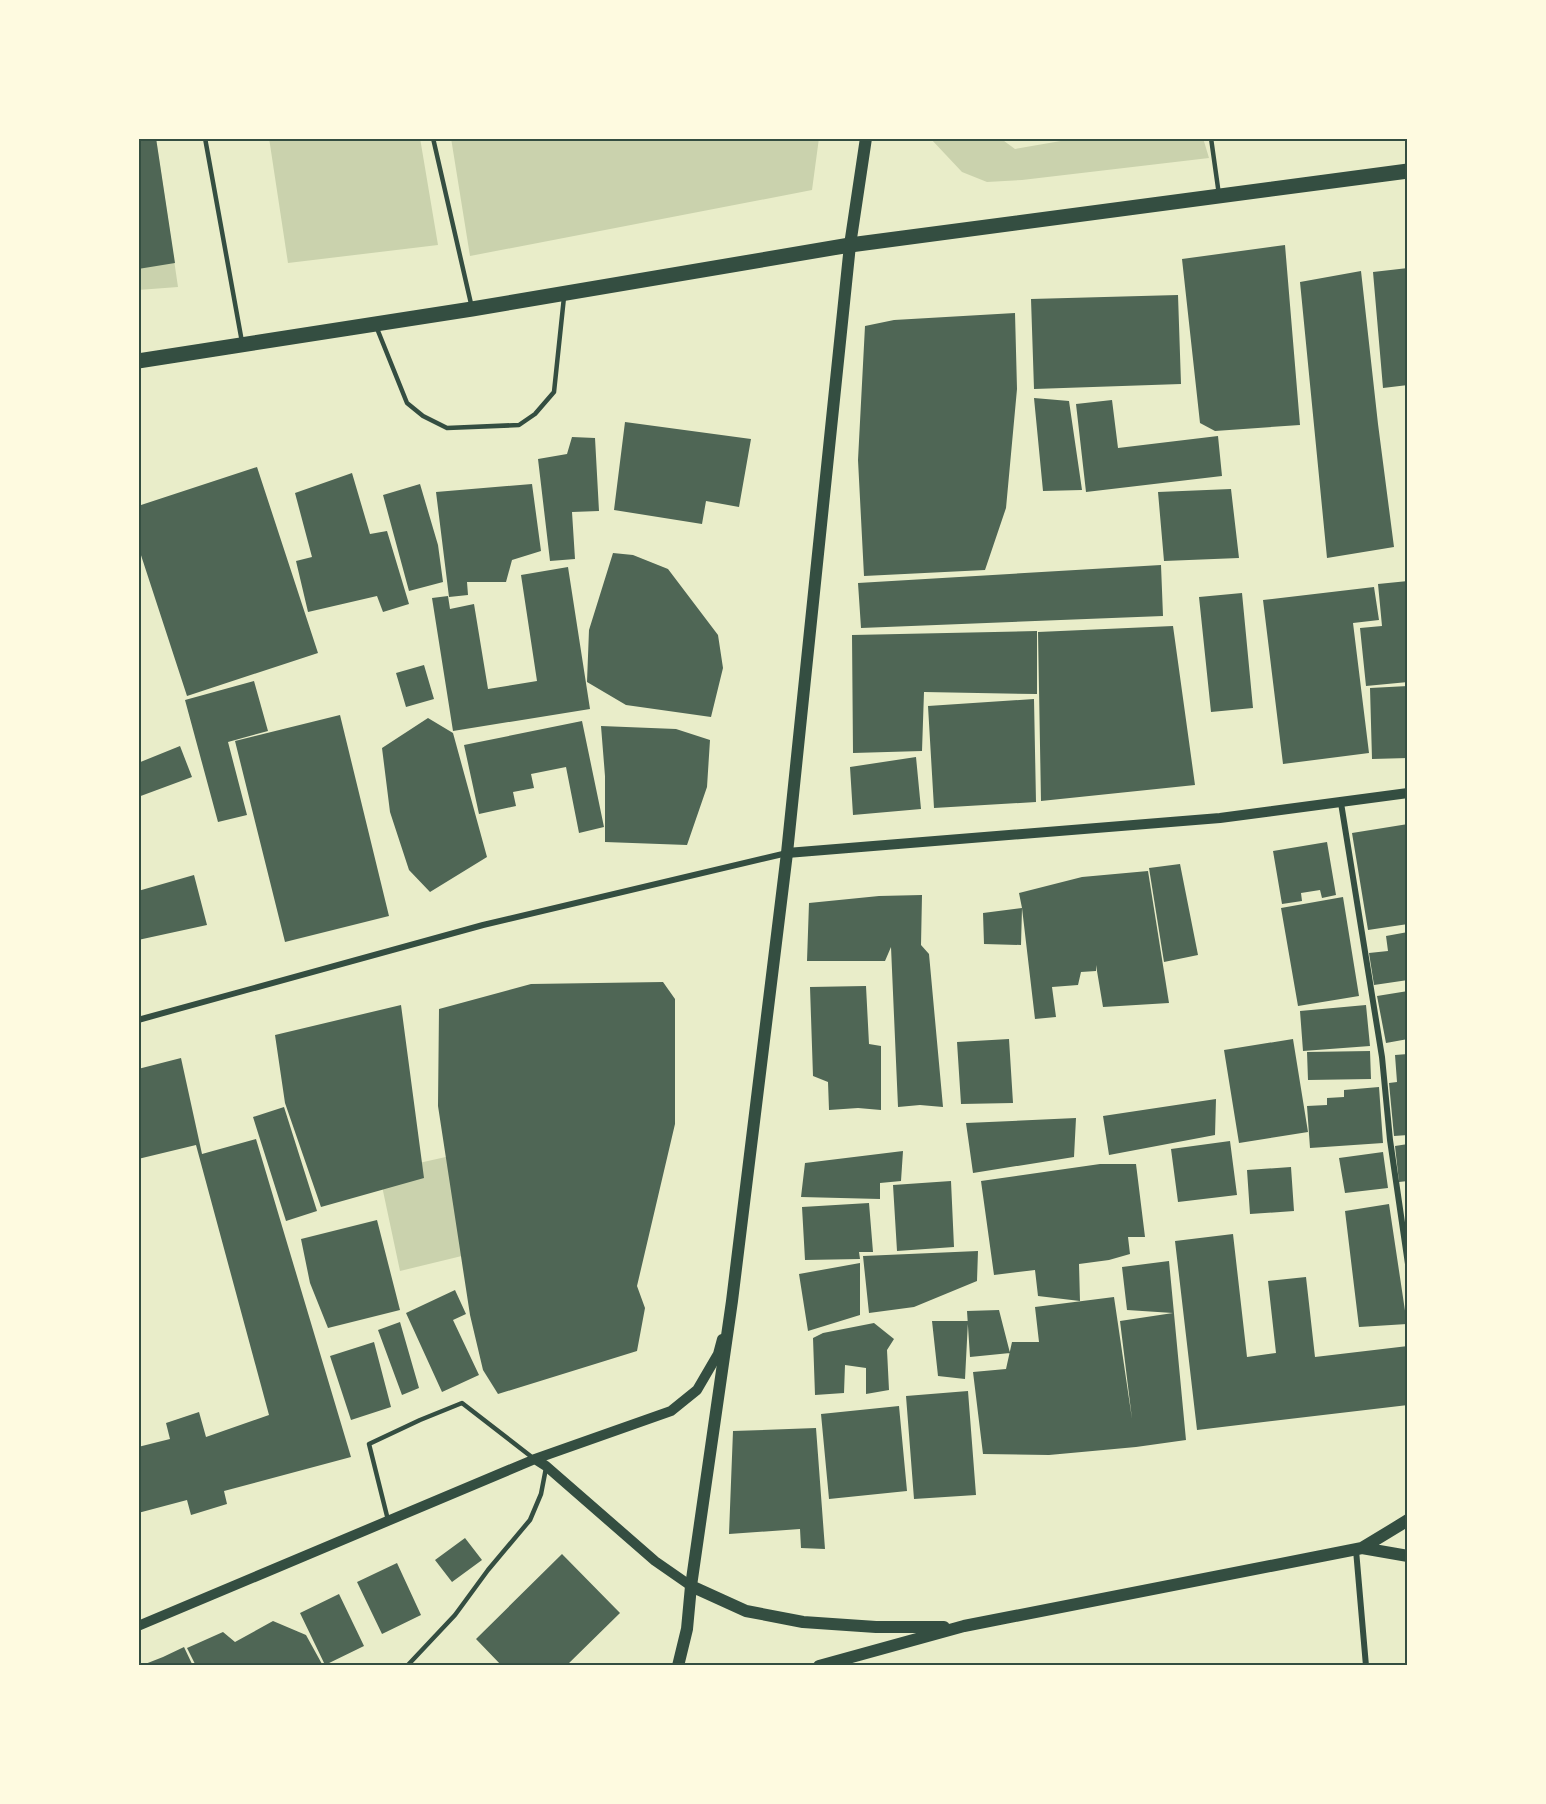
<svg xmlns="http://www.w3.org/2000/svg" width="1546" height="1804" viewBox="0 0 1546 1804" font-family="Spectral,serif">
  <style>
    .green { fill: #cad2ad }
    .building { fill: #4f6655 }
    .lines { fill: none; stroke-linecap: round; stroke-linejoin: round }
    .service { stroke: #344e41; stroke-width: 4.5 }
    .minor { stroke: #344e41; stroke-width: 6 }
    .tertiary { stroke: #344e41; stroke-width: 10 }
    .secondary { stroke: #344e41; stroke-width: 12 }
    .primary { stroke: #344e41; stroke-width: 15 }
    .neatline { fill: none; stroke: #344e41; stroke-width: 2 }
  </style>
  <rect width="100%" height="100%" fill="#e9edc9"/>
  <path class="green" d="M138,138h18l22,149 -40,3z
    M269,138h151l18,107 -150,18z
    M451,138h368l-7,52 -342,66z
    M930,138h70l15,11 63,-11h125l6,20 -187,22 -35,2 -25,-10z
    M459,1154l11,100 -70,17 -21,-99z"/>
  <path class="building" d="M138,138h18l19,125 -37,6z
    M1285,245l15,180 -85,6 -15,-8 -18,-164z
    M1408,268v117l-25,3 -10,-116z
    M1361,271l17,153 16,123 -67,11 -27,-276z
    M1178,295l3,89 -147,5 -3,-90z
    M1015,313l2,76 -11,119 -21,62 -121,6 -6,-116 7,-134 29,-6z
    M1034,398l35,3 13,89 -39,1z
    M1112,400l6,48 100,-12 4,40 -136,16 -10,-88z
    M625,422l126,17 -12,68 -33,-6 -4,23 -88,-14z
    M572,437l23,1 4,73 -27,1 3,47 -25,2 -12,-102 29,-5z
    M257,467l61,186 -131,43 -49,-150v-40z
    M352,473l18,61 17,-3 22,73 -26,8 -6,-16 -69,16 -12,-51 16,-4 -17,-64z
    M420,484l18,61 5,37 -34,9 -26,-96z
    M532,484l9,67 -29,9 -6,22h-39l1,13 -19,2 -13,-105z
    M1231,489l8,69 -75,3 -6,-69z
    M613,553l20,2 35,14 50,66 5,33 -12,49 -85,-12 -39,-23 2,-52z
    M1161,565l2,51 -302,12 -3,-45z
    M568,567l22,142 -137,22 -21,-133 16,-2 2,13 24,-5 14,85 49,-8 -16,-106z
    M1408,581v101l-42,4 -6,-58 22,-2 -4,-42z
    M1374,587l5,33 -26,3 16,130 -86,11 -20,-164z
    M1242,593l11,115 -42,4 -12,-115z
    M1173,626l22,159 -154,16 -3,-169z
    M1037,631v63l-113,-2 -2,59 -69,2 -1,-118z
    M424,665l10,34 -28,8 -10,-34z
    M254,681l14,50 -40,11 19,73 -29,7 -33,-122z
    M1408,686v72l-36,1 -2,-71z
    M1034,699l2,103 -102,6 -6,-102z
    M340,715l49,201 -104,26 -50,-201z
    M428,718l25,15 34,124 -57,35 -21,-22 -19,-58 -8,-64z
    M582,721l22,106 -25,6 -13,-66 -35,7 3,14 -21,4 3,14 -37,8 -15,-69z
    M601,726l75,3 34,11 -3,47 -20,58 -82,-3v-66z
    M180,746l12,31 -54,20v-34z
    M916,757l5,52 -68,6 -3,-48z
    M1408,824v100l-40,6 -16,-97z
    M1327,842l9,53 -14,3 -2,-8 -19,3 1,8 -20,3 -9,-53z
    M1180,864l18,91 -34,7 -15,-94z
    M1148,871l21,132 -66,4 -7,-42v6l-15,1 -3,13 -26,2 4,30 -21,2 -13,-111 -1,37 -37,-1 -1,-31 39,-5 -3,-15 63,-16z
    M194,875l13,50 -69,15v-49z
    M922,895l-1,50 8,9 14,153 -23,-2 -22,2 -7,-160 -6,14h-78l2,-58 70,-7z
    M1343,897l16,99 -61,10 -17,-98z
    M1408,932v48l-34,5 -5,-32 19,-2 -2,-15z
    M663,982l12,17v125l-38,162 8,22 -8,43 -139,43 -15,-24 -13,-55 -32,-209 1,-97 92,-25z
    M866,986l3,58 12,2v64l-23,-2 -29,2 -1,-28 -15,-6 -3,-89z
    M1408,991v48l-22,4 -9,-47z
    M401,1005l23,173 -103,29 -36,-104 -10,-68z
    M1366,1005l4,41 -67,5 -3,-40z
    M1009,1039l4,64 -52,1 -4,-62z
    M1293,1039l15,93 -69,11 -15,-93z
    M1370,1051l1,28 -63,1 -1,-28z
    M1408,1054v81l-14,1 -5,-53 8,-1 -2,-27z
    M181,1058l21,96 54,-15 95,318 -127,34 3,13 -36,11 -4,-15 -49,13v-66l32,-8 -4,-16 33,-11 7,25 63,-22 -73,-270 -58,14v-90z
    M1379,1087l4,56 -73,5 -3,-42 20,-1v-7l17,-1v-7z
    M1216,1099l-1,36 -106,20 -6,-39z
    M284,1107l33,104 -31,10 -33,-104z
    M1076,1118l-2,39 -101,16 -7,-50z
    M1230,1141l7,54 -59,7 -7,-53z
    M1408,1144v37l-9,1 -4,-36z
    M903,1151l-2,30 -21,2v16l-79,-2 4,-34z
    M1383,1152l5,36 -43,5 -6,-35z
    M1100,1164h36l9,73h-17l2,17 -21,6 -30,4 1,37 -42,-5 -3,-26 -41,5 -13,-94z
    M1291,1167l3,44 -44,3 -3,-44z
    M951,1181l3,66 -57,4 -4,-66z
    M869,1203l4,49h-14l1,7 -55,1 -3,-53z
    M1389,1204l18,120 -48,3 -14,-116z
    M377,1220l23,90 -72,18 -18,-45 -9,-44z
    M1233,1234l14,123 29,-4 -8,-72 38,-4 9,80 93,-11v59l-211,25 -22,-189z
    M978,1251l-1,30 -63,26 -45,6 -6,-57z
    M1169,1261l17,179 -50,7 -87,8 -66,-1 -10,-82 33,-3 6,-27h27l-4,-35 79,-10 18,122 -12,-98 53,-8 -46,-3 -5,-43z
    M860,1263v52l-52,16 -9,-57z
    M455,1290l11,24 -13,6 26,55 -37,17 -36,-79z
    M999,1310l11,43 -40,4 -3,-46z
    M932,1321h36l-3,58 -27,-3z
    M400,1322l19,66 -17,7 -24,-65z
    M874,1323l20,16 -7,11 2,40 -23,4v-26l-21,-3 -1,28 -29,2 -2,-57 10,-5z
    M374,1342l17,65 -40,13 -21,-64z
    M968,1391l8,104 -62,4 -8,-103z
    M899,1406l8,85 -78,8 -8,-85z
    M816,1428l9,121 -24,-1 -1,-19 -71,5 4,-103z
    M465,1538l17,22 -30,22 -17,-22z
    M562,1554l58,59 -54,53h-64l-26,-27z
    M397,1563l24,52 -39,19 -25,-52z
    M339,1594l25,52 -39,19 -25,-52z
    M273,1621l33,14 16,29 -2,2h-124l-9,-18 36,-16 12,10z
    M184,1647l9,19h-53l23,-9z"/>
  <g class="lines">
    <path class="service" d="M205,138l37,204
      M433,138l39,170
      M1211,138l8,57
      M376,326l31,77 16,13 24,12 72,-3 16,-11 19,-22 10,-95
      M388,1520l-19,-76 51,-24 42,-17 71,55
      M407,1666l48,-51 33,-45 42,-50 11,-26 5,-26"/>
    <path class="minor" d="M1341,803l41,254 8,83 18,124
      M138,1020l345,-95 304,-72
      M1356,1550l10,116"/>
    <path class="tertiary" d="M787,853l433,-35 188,-25
      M535,1459l11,7 109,95 36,25
      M138,1626l397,-167 136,-48 26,-21 21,-36 4,-15"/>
    <path class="secondary" d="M1362,1548l46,8
      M691,1586l55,25 57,11 73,5h68
      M678,1666l9,-37 4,-43 41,-285 55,-448 63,-608 16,-107
      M819,1666l145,-40 398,-78 46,-28"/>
    <path class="primary" d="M138,361l334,-52 378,-64 558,-74"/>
  </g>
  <rect width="1546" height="1804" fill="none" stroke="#fefae0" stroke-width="279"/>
  <rect x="140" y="140" width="1266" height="1524" class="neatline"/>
</svg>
